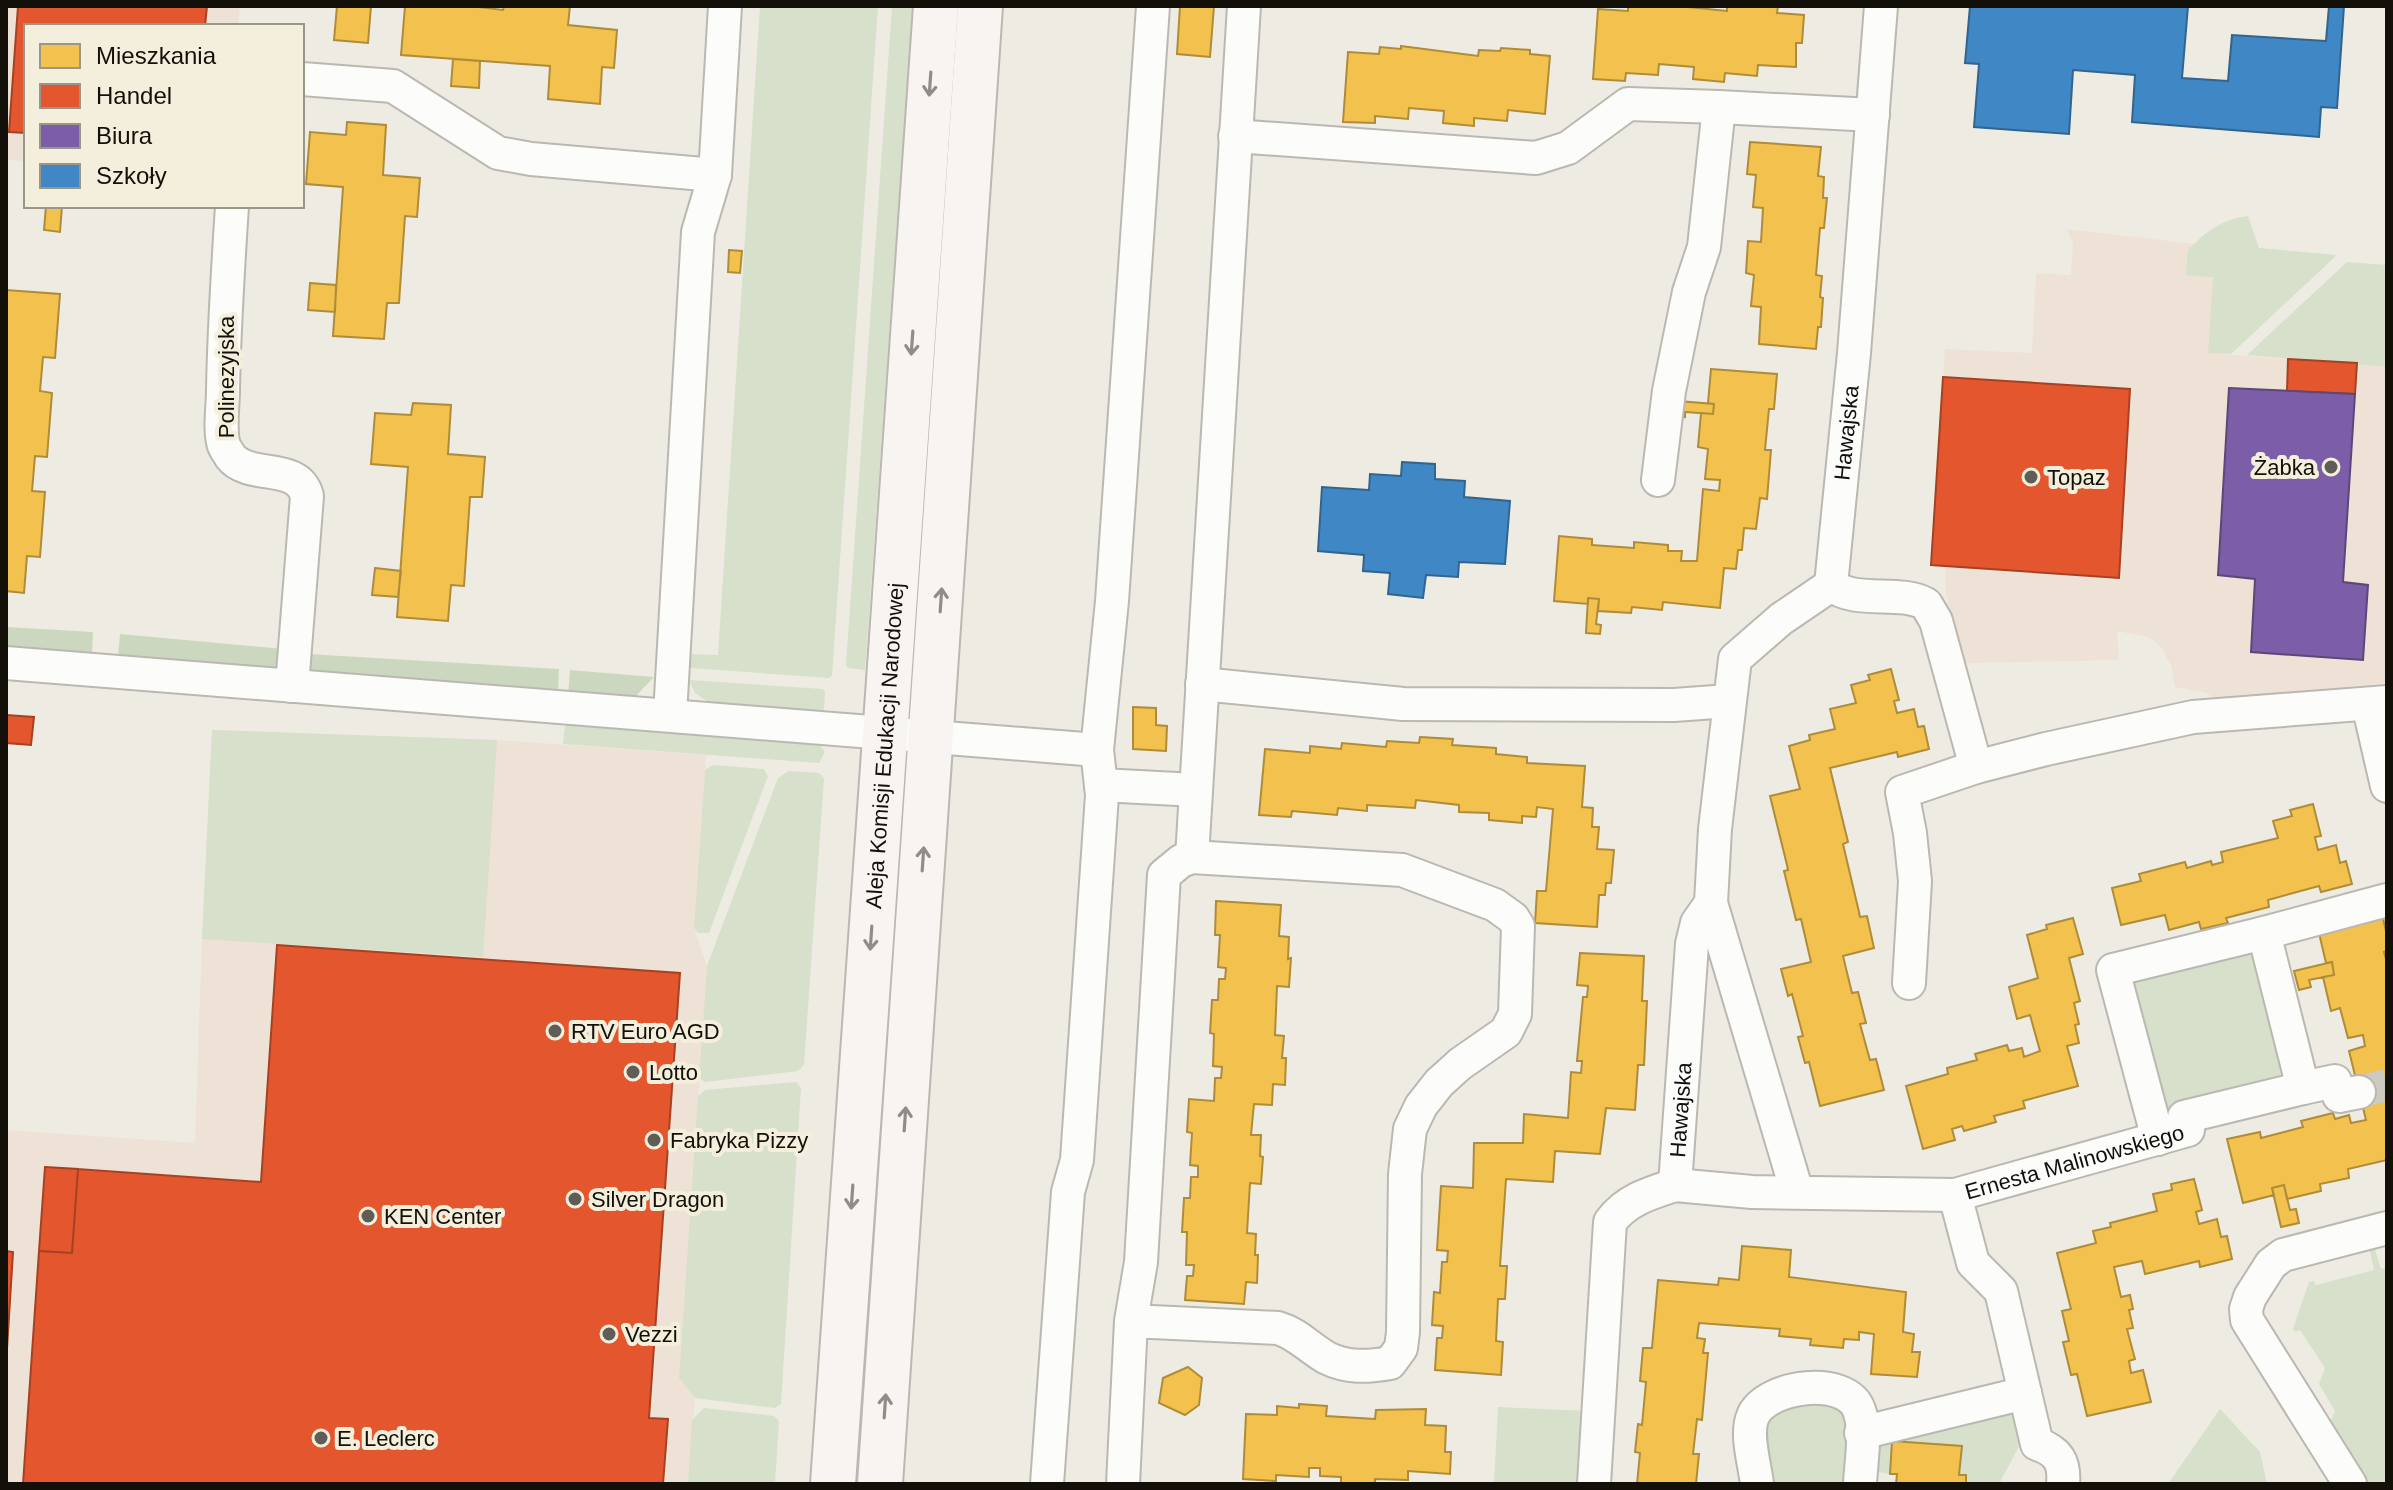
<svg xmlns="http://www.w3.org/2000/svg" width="2393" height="1490" viewBox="0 0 2393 1490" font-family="Arial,sans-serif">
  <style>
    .commercial { fill: #eee1d5 }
    .green { fill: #d6e0ca }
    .forest { fill: #cbd8bf }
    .homes { fill: #f2c14e; stroke: #af8c39; stroke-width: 2 }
    .shops { fill: #e4572e; stroke: #a54223; stroke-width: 2 }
    .offices { fill: #7b5ea7; stroke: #5c4778; stroke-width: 2 }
    .schools { fill: #3f88c5; stroke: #32648d; stroke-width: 2 }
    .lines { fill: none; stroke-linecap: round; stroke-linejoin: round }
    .street-tunnel { stroke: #cdcbc1; stroke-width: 32; stroke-dasharray: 32 16; stroke-linecap: butt }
    .street-casing { stroke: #bab8b0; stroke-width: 36 }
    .secondary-casing { stroke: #bab8b0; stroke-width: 48 }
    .street { stroke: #fcfcfb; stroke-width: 32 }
    .secondary { stroke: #f8f4f2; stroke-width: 44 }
    .oneway { stroke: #908d89 }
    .poi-dot { fill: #5f5d55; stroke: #f4efdc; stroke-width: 3 }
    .labels { text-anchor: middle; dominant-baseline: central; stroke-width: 8; stroke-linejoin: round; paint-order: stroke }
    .street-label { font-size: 22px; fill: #121009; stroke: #f4efdc }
    .poi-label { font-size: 22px; fill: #121009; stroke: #f4efdc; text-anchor: start }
  </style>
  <rect width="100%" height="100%" fill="#eeece2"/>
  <path class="commercial" d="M6,6h234l-2,20h-212v135l-20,-1z
    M2067,229l127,15 -6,6 25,27 -4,76 178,14v316l-173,16 -7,-6 -32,-6 -4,-22 -11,-19 -11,-9 -32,-6 2,29 -154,3 -19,-68 -1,-28 -14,-2 14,-216 87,4 4,-80 35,2 2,-31z
    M212,730l285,10 209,15 -12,172 13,39 -28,412 16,20 -7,86h-682v-354l189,13 7,-204z"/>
  <path class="green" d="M760,6h118l-46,670 -3,2 -139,-10v-14l28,1z
    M892,6h21l-48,664 -17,-2 -2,-3z
    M2248,216l11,32 78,7 -106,99 -23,-1 5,-76 -27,-2 2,-25c17,-18 35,-31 60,-34z
    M2347,262l40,3v102l-140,-12z
    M689,680l133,9 3,2 -1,20 -113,-7 -16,-11z
    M565,725l254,19 6,8 -6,11 -256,-19z
    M212,730l285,10 -14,217 -281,-18z
    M713,765l51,4 4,7 -59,157h-11l-4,-5 11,-158z
    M789,771l30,2 5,5 -20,287 -6,6 -93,11 -6,-4 8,-112 71,-188z
    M2253,948l35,134 -132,33 -34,-134z
    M796,1082l5,6 -20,316 -6,4 -80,-10 -16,-20 19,-282 7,-6z
    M2374,1246l7,23 6,-1v216h-23l-36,-57 7,-16 -16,-27 6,-16 -25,-38 -5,2 -2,-3 16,-47 5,-1 2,4 58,-15 -5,-23z
    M1824,1401l23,11 2,72h-83l-1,-66 13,-11z
    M2018,1404l7,31 -26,49h-33v-9h-7l3,-29 -70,-5 -2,33 -17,-3 5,-22 10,-11z
    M1498,1407l90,4 -4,73h-90z
    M704,1408l70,8 5,5 -4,63h-87l4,-64z
    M2220,1409l40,43 7,32h-99z"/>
  <path class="forest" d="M6,627l87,5 -1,22 -86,-4z
    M120,634l163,15 -2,22 -163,-15z
    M308,654l251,15 -1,24 -251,-17z
    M570,670l84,7 -18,19 -9,5 -59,-5z"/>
  <path class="homes" d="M337,6h34l-3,37 -34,-3z
    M405,6h65l33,4 1,-4h66l-2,19 49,5 -3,38 -12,-1 -2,37 -52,-5 2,-33 -149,-11z
    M1180,6h34l-4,51 -33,-3z
    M1628,6h50l49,5v-5h51l-1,7 27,2 -2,28h-6v24l-38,-2 -1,11 -32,-3 -1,9 -31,-3 1,-12 -35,-3 -1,11 -32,-2 -1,8 -32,-2 5,-70 30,2z
    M1401,46l77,10 1,-6 21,1 1,-3 29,2v4l20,2 -5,58 -37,-4 -1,11 -33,-3v8l-31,-3 1,-12 -35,-3 -1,11 -33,-3v7l-32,-1 5,-70 31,2 1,-7 21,2z
    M453,59l27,2 -1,27 -28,-2z
    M347,122l39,3 -3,50 37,3 -3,39 -12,-1 -6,87h-12l-3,36 -51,-3 10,-149 -37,-3 4,-52 36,3z
    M1750,142l71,5 -3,29 6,1 -1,21h4l-3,30h-4l-4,47 6,1 -2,21 3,1 -2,29h-3l-2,22 -57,-5 2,-37 -10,-1 3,-31 -8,-2 2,-32 13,1 2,-34 -10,-1 3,-32 -9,-1z
    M46,206h16l-2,26 -16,-2z
    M729,250l13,1 -2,22 -12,-1z
    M310,283l26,2 -1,27 -27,-2z
    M6,290l54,4 -5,64 -12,-1 -3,34 12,2 -5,64 -12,-1 -3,35 13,1 -5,65 -13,-1 -3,37 -18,-2z
    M1711,369l66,5 -3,35h-5l-4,41h6l-4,49 -7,-1 -4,31 -12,-1 -2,22h-4l-2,19 -12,-1 -4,40 -57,-6 -1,8 -30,-3 -1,6 -33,-2 1,-12 -11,-1v6l-34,-3 5,-65 33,3v6l42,3v-6l34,3v6h14l-1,10h16l6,-72 16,2 1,-11 -15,-1 3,-30 -10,-2 3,-34 12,1 1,-10 -6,-1z
    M1678,401l36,3 -1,10 -28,-2v5l-8,-1z
    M413,403l38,2 -3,49 37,3 -3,40h-12l-6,89 -13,-1 -3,36 -51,-4 11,-150 -37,-3 4,-51 36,2z
    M375,568l26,3 -3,26 -26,-2z
    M1588,598l11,1 -3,25 5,1 -1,9 -14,-1z
    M1891,669l8,31 -5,1 3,12 17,-4 4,18 6,-1 5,23 -31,8 -1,-5 -67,16 18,74 -5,2 16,68 1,5 7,-1 7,32 -31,8 9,37 6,-1 8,31 -6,1 10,36 6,-1 8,31 -64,16 -11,-44 -4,1 -7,-26 5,-1 -11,-42 -4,2 -7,-27 30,-7 -10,-43 -5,1 -12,-49 4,-1 -1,-5 -17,-69 30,-7 -11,-43 21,-6 -1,-5 26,-6 -5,-20 26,-6 -5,-18 19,-5 -2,-5z
    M1133,707l23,1v17l11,1 -1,25 -33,-2z
    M1420,737l33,2 -1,6 44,3v6l31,3v6l58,3 -3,41 11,1 -1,19h7l-2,22 17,1 -3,33h-5l-1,12h-6l-2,32 -62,-4 2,-32h9l7,-82 -16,-2 -1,10 -14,-1v7l-33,-3v-7l-30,-1v-7l-43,-5 -1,8 -48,-3v6l-29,-3 -1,7 -45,-4 -1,6 -32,-2 6,-66 45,4v-7l31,3 1,-6 44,4 1,-6 32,2z
    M2313,804l8,32 -6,1 3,13 18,-5 4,18 6,-2 6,23 -31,8 -2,-6 -51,14 1,7 -43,11 2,5 -27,6 -2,-7 -30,8 -4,-15 -44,10 -9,-37 29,-7 -2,-7 46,-12 2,6 24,-7 1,4 11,-3 -2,-10 57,-14 -5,-17 19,-5 -2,-6z
    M1216,901l65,4 -2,31 10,1 -1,22 3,-1 -2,29 -12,-1 -2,49 9,1 -2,22h4l-1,27 -12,-1 -1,21 -18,-1 -3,31h10l-1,21 3,1 -2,27 -11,-1 -3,50 9,1 -1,21h3l-1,28 -11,-1 -2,22 -59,-4 2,-24h6l1,-11h-8l1,-33h-5l2,-34h6l1,-21h7v-11l-8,-1 2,-32 -5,-1 2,-33 25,2 1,-23h6l1,-11 -9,-1 1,-32 -4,-1 2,-33h6l1,-21h6l1,-11 -8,-1 2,-32h-5z
    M2073,918l10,36 -14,4 11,43 -6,2 5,21 -4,1 4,18 -12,3 11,40 -55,15 2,7 -31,8 2,6 -32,9 -2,-5 -10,3 3,11 -32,9 -17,-63 42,-12 -1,-6 30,-8 -2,-6 32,-9 2,6 13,-3 2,9 16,-6 -10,-36 -13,4 -8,-32 29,-9 -11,-43 20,-6 -1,-4z
    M2383,918l4,18v15l-3,1 3,11v197l-39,9 1,9 -29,6 1,7 -34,8 -3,-14 -12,3 2,7 -31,8 -16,-64 33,-7 1,6 42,-11 -2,-6 32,-8 2,6 14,-4 2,8 15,-3 -17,-69 16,-5 -2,-11 -15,3 -8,-30 -9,3 -8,-34 11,-2 -2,-13 -6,1 -7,-30z
    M1580,953l64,3 -2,45h5l-3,64h-6l-3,45 -29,-2 -6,46 -45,-3 -2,31 -47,-3 -6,87h7l-2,33h-7l-2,42 7,1 -2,33 -66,-5 2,-32h5l1,-12 -11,-1 2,-33 6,1 2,-31h5l1,-11 -11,-1 4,-64 32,2 1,-45h49l1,-29 44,4 3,-46 10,1 1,-12h-5l6,-64h4l1,-11 -11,-1z
    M2332,962l2,13 -25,5 2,7 -12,3 -5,-19z
    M2194,1179l8,31 -6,2 3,12 18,-5 4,18 6,-1 5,23 -32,8 -1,-6 -54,13 -3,-13 -28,6 7,30 9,-2 3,14 -4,1 4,18 -6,1 8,30 -6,2 2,12 12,-3 8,32 -64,14 -10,-42 -6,1 -8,-33 6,-1 -7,-30 9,-2 -14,-56 39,-10 -3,-12 18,-4 -1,-4 47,-12 -4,-17 19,-4 -1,-6z
    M2284,1185l6,25 6,-1 3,14 -18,4 -9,-39z
    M1742,1246l49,4 -2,27 117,15 -3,40 11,2 -2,18h8l-3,25 -46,-3 3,-40 -15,-2v8l-15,-1 -1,9 -33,-3 1,-6 -32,-3 1,-7 -81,-6 -2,15 8,1 -2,14h5l-6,67 -5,-1 -4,35h6l-3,30h-59l3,-31 -5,-1 3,-28 4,1 4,-43 -6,-1 3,-33h9l6,-68 60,5 1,-7 20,2z
    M1188,1367l14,11 -3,27 -14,10 -26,-12 4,-25z
    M1299,1404l28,2 -1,10 49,3 1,-9 50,-1 -1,16 21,1 -1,26h6l-1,22 -42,-3v9l-33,-1v5h-25l-9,-1v-6l-21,-1v-8h-11v9l-33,-2v6l-33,-2 3,-65 31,1v-9l22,2z
    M1892,1441l70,5 -3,29h7v9h-70l1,-10h-7z"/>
  <path class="shops" d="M18,6h189l-2,20h-179v107l-17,-1z
    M2288,359l69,4 -2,31 -68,-3z
    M1943,377l187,12 -11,189 -188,-13z
    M6,715l28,2 -3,28 -25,-2z
    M277,945l403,28 -31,445 19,1 -5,65h-640l16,-233 33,2 6,-84 183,13z
    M45,1167l33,2 -6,84 -33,-2z
    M6,1251l7,1 -7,113z"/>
  <path class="offices" d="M2229,388l126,6 -12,188 25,3 -5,75 -112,-8 4,-73 -37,-4z"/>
  <path class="schools" d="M1970,6h218l-6,72 46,3 4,-46 94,6 3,-35h15l-7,102 -16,-1 -2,30 -187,-15 3,-47 -62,-5 -4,64 -95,-7 5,-63 -14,-1z
    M1402,462l33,2v15l30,2 -1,16 46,4 -5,63 -46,-2 -1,15 -32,-2 -3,23 -35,-4 2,-21 -27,-2 1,-16 -46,-4 4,-64 47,3 1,-16 31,2z"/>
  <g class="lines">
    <path class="street-tunnel" d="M2359,1092l28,-7"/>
    <g class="street-casing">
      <g id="street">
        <path d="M302,79l91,7 105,67 33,6 184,16"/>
        <path d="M1719,107l154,8"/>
        <path d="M1235,136l301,22 32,-10 60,-44 91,3 -15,140 -15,45 -20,99 -11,89"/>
        <path d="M232,206c-4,61 -8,123 -9,184 0,17 -4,40 1,56 0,1 6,9 6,10 19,25 68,5 77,40l-15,190"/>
        <path d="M1831,585c26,20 67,4 95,19l10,17 40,146"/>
        <path d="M6,663l1091,87"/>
        <path d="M1202,684l201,20 271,1 55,-4"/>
        <path d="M2368,704l19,82"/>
        <path d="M670,715l28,-483 17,-57 10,-169"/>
        <path d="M1101,785l95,5"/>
        <path d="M1192,857l52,-851"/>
        <path d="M1711,903l86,289"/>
        <path d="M1909,983l6,-102 -5,-48 -8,-41 74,-25 70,-18 147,-32 194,-15"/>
        <path d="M2303,1088l32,-7 4,15 20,-4"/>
        <path d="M2158,1139l-45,-169 151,-37"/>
        <path d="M1675,1185l77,7 203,3"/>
        <path d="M1861,1433l164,-40"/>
        <path d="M1047,1484l21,-292 9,-32 25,-365 -5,-45 15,-149 41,-595"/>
        <path d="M1123,1484l8,-163 10,-59 23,-387 17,-14 11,-4 210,13 93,35 18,13 5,8 -3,88 -9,18 -46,32 -21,19 -18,23 -11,23 -5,45 -2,158 -2,16 -11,15c-22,4 -43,5 -63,-5 -18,-10 -29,-24 -49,-30l-147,-7"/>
        <path id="s1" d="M1594,1484l16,-262c16,-22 40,-29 65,-37l17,-241 5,-21 14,-20 4,-74 20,-170 46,-40 50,-34 23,-232 27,-347"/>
        <path d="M1757,1484c-2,-19 -12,-50 -4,-68 13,-31 94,-41 106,-6 8,21 2,52 1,74"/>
        <path id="s2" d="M2063,1484c2,-22 -5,-33 -26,-40l-36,-153 -28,-28 -18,-68 233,-65 -4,-13 119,-29 -39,-155 123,-33"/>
        <path d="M2350,1484l-103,-164 -1,-11 4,-12 21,-33 12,-9 104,-27"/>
      </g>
    </g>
    <g class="secondary-casing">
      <g id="secondary">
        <path id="s3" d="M833,1484l103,-1478"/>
        <path d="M880,1484l100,-1478"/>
      </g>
    </g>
    <use href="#street" class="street"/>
    <use href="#secondary" class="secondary"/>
  </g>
  <defs><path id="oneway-shaft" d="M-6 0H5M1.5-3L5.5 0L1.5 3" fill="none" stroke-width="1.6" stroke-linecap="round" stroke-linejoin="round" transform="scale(2)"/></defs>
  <g class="oneway">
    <use href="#oneway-shaft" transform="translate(930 84) rotate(94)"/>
    <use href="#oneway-shaft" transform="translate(912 343) rotate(94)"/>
    <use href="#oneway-shaft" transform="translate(941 600) rotate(-86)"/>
    <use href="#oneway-shaft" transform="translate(923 859) rotate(-86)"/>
    <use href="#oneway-shaft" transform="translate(871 938) rotate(94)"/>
    <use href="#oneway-shaft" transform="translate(905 1119) rotate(-86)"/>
    <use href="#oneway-shaft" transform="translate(852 1197) rotate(94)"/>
    <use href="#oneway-shaft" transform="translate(885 1406) rotate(-86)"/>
  </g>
  <g class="poi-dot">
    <circle cx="2331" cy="467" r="8"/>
    <circle cx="2031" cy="477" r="8"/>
    <circle cx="555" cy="1031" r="8"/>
    <circle cx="633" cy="1072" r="8"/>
    <circle cx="654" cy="1140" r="8"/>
    <circle cx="575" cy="1199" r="8"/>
    <circle cx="368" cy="1216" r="8"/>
    <circle cx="609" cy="1334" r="8"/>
    <circle cx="321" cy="1438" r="8"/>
  </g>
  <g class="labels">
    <g class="street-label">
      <text transform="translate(226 377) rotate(-90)">Polinezyjska</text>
      <text stroke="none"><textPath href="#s1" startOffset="1146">Hawajska</textPath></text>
      <text stroke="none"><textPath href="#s3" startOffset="740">Aleja Komisji Edukacji Narodowej</textPath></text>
      <text stroke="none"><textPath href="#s1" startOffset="414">Hawajska</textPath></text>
      <text stroke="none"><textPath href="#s2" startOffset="444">Ernesta Malinowskiego</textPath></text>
    </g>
    <g class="poi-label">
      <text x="2315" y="467" text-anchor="end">Żabka</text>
      <text x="2047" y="477">Topaz</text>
      <text x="571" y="1031">RTV Euro AGD</text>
      <text x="649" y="1072">Lotto</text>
      <text x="670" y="1140">Fabryka Pizzy</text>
      <text x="591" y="1199">Silver Dragon</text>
      <text x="384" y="1216">KEN Center</text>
      <text x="625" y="1334">Vezzi</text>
      <text x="337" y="1438">E. Leclerc</text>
    </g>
  </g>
  <rect width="2393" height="1490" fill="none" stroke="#121009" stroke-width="16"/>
  <rect x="24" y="24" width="280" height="184" fill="#f4efdc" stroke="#9a9688" stroke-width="2"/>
  <rect x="40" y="44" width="40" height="24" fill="#f2c14e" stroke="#9a9688" stroke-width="2"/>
  <text x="96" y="64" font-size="24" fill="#121009">Mieszkania</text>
  <rect x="40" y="84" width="40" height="24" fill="#e4572e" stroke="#9a9688" stroke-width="2"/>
  <text x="96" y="104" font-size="24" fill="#121009">Handel</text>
  <rect x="40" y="124" width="40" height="24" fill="#7b5ea7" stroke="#9a9688" stroke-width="2"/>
  <text x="96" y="144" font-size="24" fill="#121009">Biura</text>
  <rect x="40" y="164" width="40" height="24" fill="#3f88c5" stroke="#9a9688" stroke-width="2"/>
  <text x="96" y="184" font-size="24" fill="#121009">Szkoły</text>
</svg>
